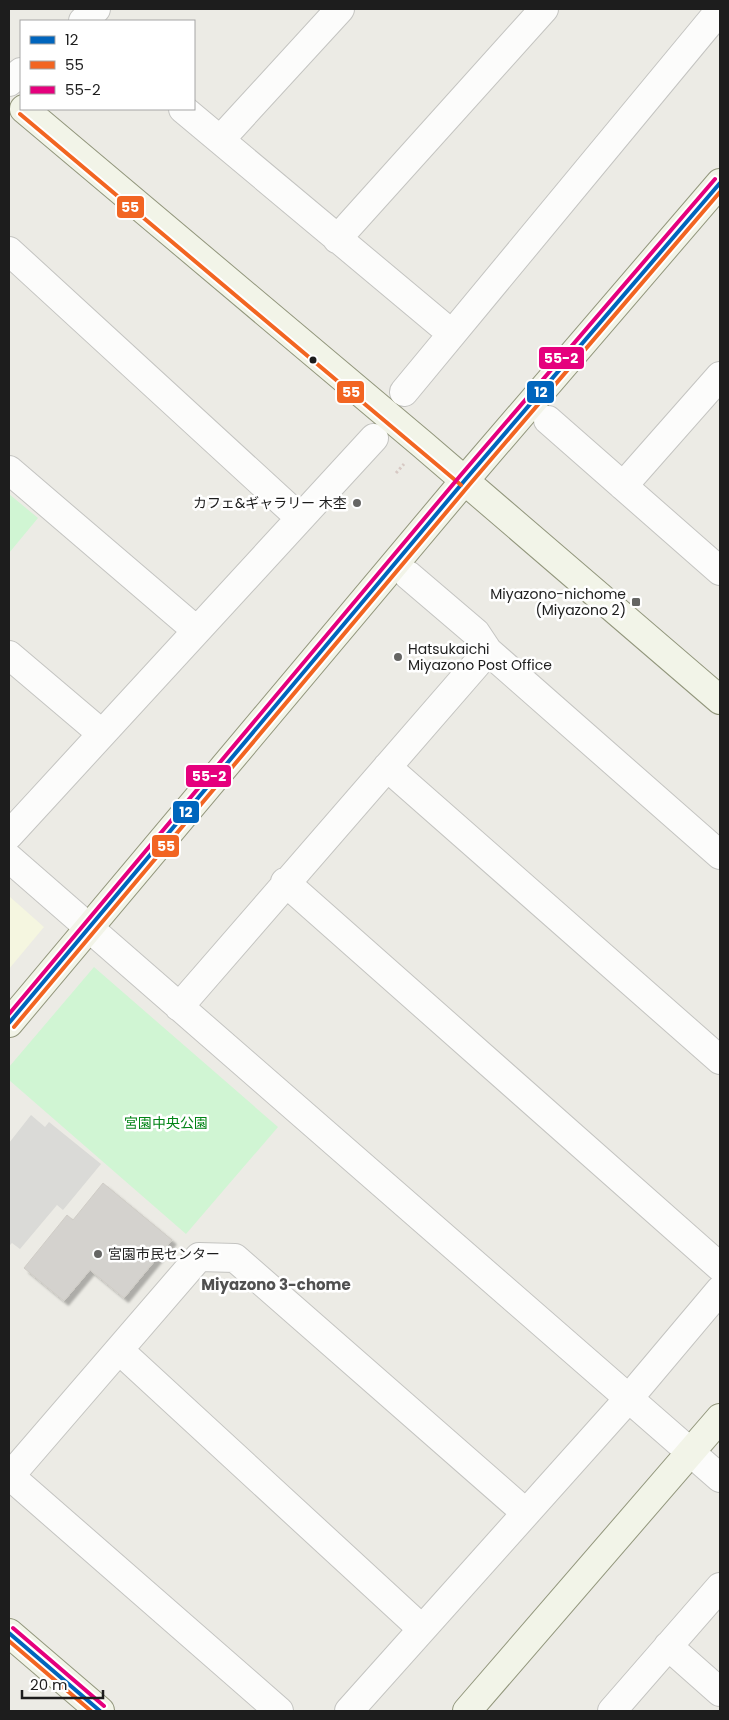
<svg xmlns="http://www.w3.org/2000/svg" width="729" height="1720" viewBox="0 0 729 1720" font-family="Poppins,'Noto Sans JP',sans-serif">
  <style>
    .education { fill: #f5f6e0 }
    .park { fill: #d0f5d3 }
    .parking { fill: #dadad7 }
    .building { fill: #d4d2ce; stroke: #cfccc6; filter: url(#shadow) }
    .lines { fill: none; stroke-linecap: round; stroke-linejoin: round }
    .street-casing { stroke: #c4c4c1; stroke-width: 30 }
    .secondary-casing { stroke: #92967c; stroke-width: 30 }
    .path { stroke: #d7c9c4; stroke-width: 3; stroke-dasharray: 2.5 2.5; stroke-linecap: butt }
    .street { stroke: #fcfcfb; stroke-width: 28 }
    .secondary { stroke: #f2f4e8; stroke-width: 28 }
    .bus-1-casing { stroke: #fff; stroke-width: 8 }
    .bus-2-casing { stroke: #fff; stroke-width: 8 }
    .bus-3-casing { stroke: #fff; stroke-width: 8 }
    .bus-1 { stroke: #0065bd; stroke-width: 4 }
    .bus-2 { stroke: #f26522; stroke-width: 4 }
    .bus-3 { stroke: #e5007d; stroke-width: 4 }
    .bus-dot { fill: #1d1d1d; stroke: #fff; stroke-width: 2 }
    .poi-dot { fill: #656563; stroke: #fff; stroke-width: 2 }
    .labels { text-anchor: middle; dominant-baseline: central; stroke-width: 5; stroke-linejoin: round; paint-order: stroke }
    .poi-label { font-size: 14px; fill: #1d1d1d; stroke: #fff; text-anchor: end }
    .park-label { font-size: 14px; fill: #028416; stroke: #fff }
    .neighbourhood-label { font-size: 15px; font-weight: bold; fill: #505050; stroke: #fff }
    .line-badge { stroke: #fff; stroke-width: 2 }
    .badge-label { font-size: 14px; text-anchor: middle; font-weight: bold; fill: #fff }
  </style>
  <defs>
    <filter id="shadow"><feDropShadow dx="4.5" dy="4.5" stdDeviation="1" flood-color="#0004"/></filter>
  </defs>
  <rect width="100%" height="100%" fill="#ecebe5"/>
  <path class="education" d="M9,896l35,31 -35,42z"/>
  <path class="park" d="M9,494l29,24 -29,35z
    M94,967l184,160 -92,107 -177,-154v-13z"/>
  <path class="parking" d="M31,1115l14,12 4,-5 52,42 -38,46 -6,-5 -37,44 -8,-6 -3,3v-103z"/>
  <path class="building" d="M103,1183l69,57 -48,58 -34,-28 -26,31 -40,-33 43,-53 6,5z"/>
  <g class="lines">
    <g class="street-casing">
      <path id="street" d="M83,21l13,-12
        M9,82l12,-10
        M183,109l269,225
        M220,140l120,-131
        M337,239l207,-230
        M9,251l291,267
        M404,392l316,-382
        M548,420l172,151
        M9,470l187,160
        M623,486l97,-110
        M408,575l68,58 12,18 232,204
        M9,655l92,78
        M387,767l333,293
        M9,835l365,-397
        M9,858l711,620
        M285,882l435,385
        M179,1007l309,-356
        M119,1350l303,279
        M668,1646l52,46
        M279,1711l-269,-235 189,-219 36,1 291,255
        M349,1711l280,-313 91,-108
        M612,1711l108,-124"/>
    </g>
    <g class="secondary-casing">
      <path id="secondary" d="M24,109l398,335 298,256
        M9,1023l456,-543 255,-297
        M9,1633l91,78
        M467,1711l253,-293"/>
    </g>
    <path class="path" d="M396,473l8,-9"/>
    <use href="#street" class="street"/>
    <use href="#secondary" class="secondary"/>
    <g class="bus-1-casing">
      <path id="bus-1" d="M9,1023l456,-543 255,-297
        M9,1633l91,78"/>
    </g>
    <g class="bus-2-casing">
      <path id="bus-2" d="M20,114l441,371
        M14,1027l456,-543 250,-292
        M9,1641l82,70"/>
    </g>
    <g class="bus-3-casing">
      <path id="bus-3" d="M9,1014l451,-538 255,-297
        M13,1628l91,78"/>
    </g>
    <use href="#bus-1" class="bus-1"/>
    <use href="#bus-2" class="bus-2"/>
    <use href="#bus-3" class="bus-3"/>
  </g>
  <circle class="bus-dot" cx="313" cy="360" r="4.5"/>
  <g class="poi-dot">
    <circle cx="357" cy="503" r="5"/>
    <rect x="631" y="597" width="10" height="10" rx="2.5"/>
    <circle cx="398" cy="657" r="5"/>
    <circle cx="98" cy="1254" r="5"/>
  </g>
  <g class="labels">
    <g class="poi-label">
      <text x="347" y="503">カフェ&amp;ギャラリー 木杢</text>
      <text x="626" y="594">Miyazono-nichome<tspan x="626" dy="16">(Miyazono 2)</tspan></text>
      <text x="408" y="649" text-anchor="start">Hatsukaichi<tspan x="408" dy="16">Miyazono Post Office</tspan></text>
      <text x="108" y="1254" text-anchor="start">宮園市民センター</text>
    </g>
    <g class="park-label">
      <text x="166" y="1123">宮園中央公園</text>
    </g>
    <g class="neighbourhood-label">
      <text x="276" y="1284">Miyazono 3-chome</text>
    </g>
  </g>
  <g class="line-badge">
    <rect x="116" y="195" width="29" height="24" rx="5" fill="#f26522"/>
    <rect x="538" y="346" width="47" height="24" rx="5" fill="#e5007d"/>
    <rect x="526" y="380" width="29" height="24" rx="5" fill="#0065bd"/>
    <rect x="336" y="380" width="29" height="24" rx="5" fill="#f26522"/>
    <rect x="185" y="764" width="47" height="24" rx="5" fill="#e5007d"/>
    <rect x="172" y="800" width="28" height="24" rx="5" fill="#0065bd"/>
    <rect x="151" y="834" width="29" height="24" rx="5" fill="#f26522"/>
  </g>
  <g class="badge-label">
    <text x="130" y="212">55</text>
    <text x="561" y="363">55-2</text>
    <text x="541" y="397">12</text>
    <text x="351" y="397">55</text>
    <text x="209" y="781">55-2</text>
    <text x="186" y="817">12</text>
    <text x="166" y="851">55</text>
  </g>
  <rect width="729" height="1720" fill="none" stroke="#1d1d1d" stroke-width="20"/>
  <rect x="20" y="20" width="175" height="90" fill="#ffffff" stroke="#a5a5a5"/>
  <rect x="30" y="36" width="25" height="8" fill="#0065bd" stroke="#a5a5a5"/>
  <text x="65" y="45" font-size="15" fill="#1d1d1d">12</text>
  <rect x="30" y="61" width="25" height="8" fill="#f26522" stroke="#a5a5a5"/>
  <text x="65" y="70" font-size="15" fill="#1d1d1d">55</text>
  <rect x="30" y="86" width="25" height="8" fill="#e5007d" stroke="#a5a5a5"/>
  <text x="65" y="95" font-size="15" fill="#1d1d1d">55-2</text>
  <path d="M22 1690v8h81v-8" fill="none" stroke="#1d1d1d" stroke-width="2.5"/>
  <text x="30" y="1690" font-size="15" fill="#1d1d1d" stroke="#ffffff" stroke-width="4" paint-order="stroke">20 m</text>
</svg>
